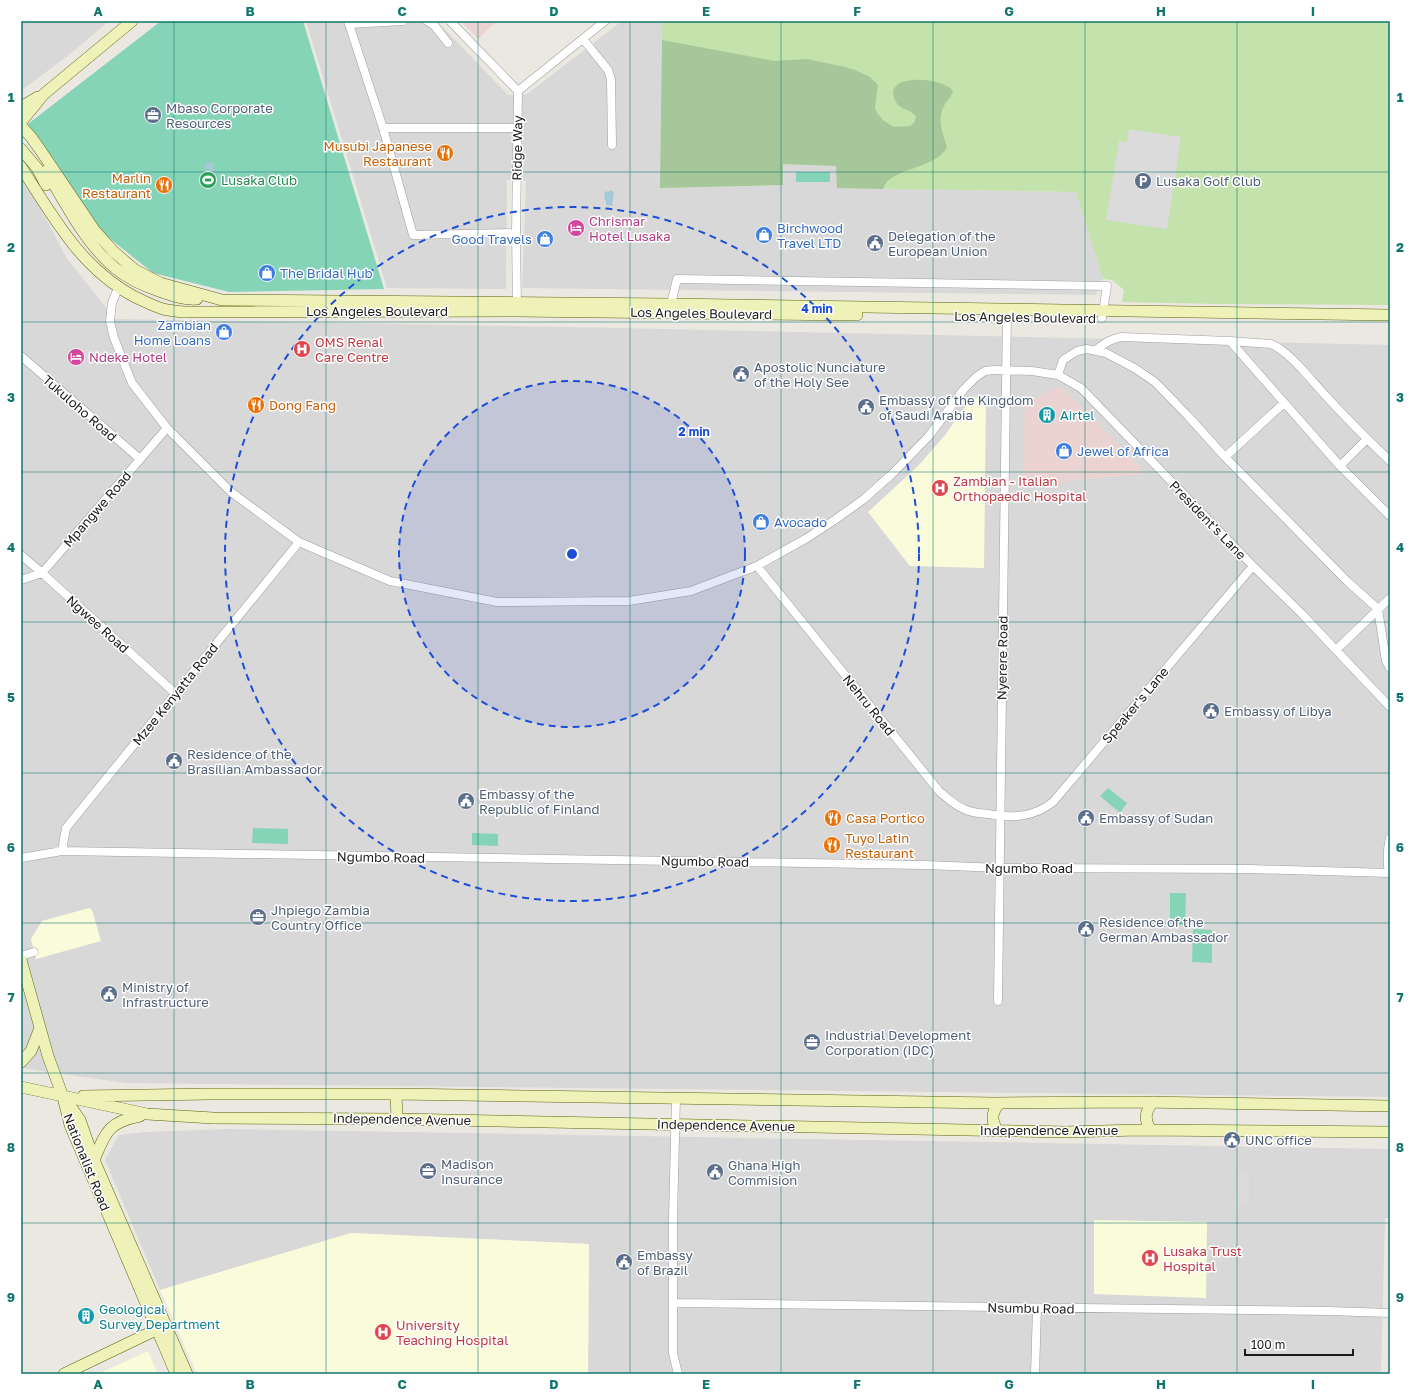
<svg xmlns="http://www.w3.org/2000/svg" width="1411" height="1395" viewBox="0 0 1411 1395" font-family="'Golos Text',sans-serif">
  <style>
    .residential { fill: #d9d8d8 }
    .commercial { fill: #ebd3d1 }
    .education { fill: #fafbda }
    .grass { fill: #c4e2ab }
    .forest { fill: #a6c799 }
    .pitch { fill: #85d4b8 }
    .parking { fill: #dbdbdb }
    .water { fill: #a5c9d6 }
    .lines { fill: none; stroke-linecap: round; stroke-linejoin: round }
    .minor-casing { stroke: #9f9f9f; stroke-width: 9 }
    .secondary-casing { stroke: #5a650e; stroke-width: 12 }
    .minor { stroke: #fff; stroke-width: 8 }
    .secondary { stroke: #eef2b8; stroke-width: 11 }
    .grid { fill: none; stroke: #0f766e; stroke-width: 1; stroke-opacity: 0.55 }
    .ring { fill: none; stroke: #1d4ed8; stroke-width: 2; stroke-dasharray: 7 5 }
    .labels { text-anchor: middle; dominant-baseline: central; stroke-width: 3; stroke-linejoin: round; paint-order: stroke }
    .service-label { font-size: 13px; fill: #4e5e75; stroke: #fff; text-anchor: start }
    .food-label { font-size: 13px; fill: #c56008; stroke: #fff; text-anchor: start }
    .street-label { font-size: 13px; fill: #1b1b1b; stroke: #fff }
    .leisure-label { font-size: 13px; fill: #27864d; stroke: #fff; text-anchor: start }
    .hotel-label { font-size: 13px; fill: #b23c85; stroke: #fff; text-anchor: start }
    .shop-label { font-size: 13px; fill: #366cbe; stroke: #fff; text-anchor: start }
    .health-label { font-size: 13px; fill: #be3a42; stroke: #fff; text-anchor: start }
    .culture-label { font-size: 13px; fill: #0d838f; stroke: #fff; text-anchor: start }
    .centre { fill: #1d4ed8; stroke: #fff; stroke-width: 2 }
    .ring-label { font-size: 12px; text-anchor: middle; font-weight: bold; fill: #1d4ed8; stroke: #fff; stroke-width: 3; stroke-linejoin: round; paint-order: stroke }
    .neatline { fill: none; stroke: #0f766e; stroke-width: 1.5 }
    .grid-label { font-size: 13px; text-anchor: middle; font-weight: bold; fill: #0f766e }
  </style>
  <rect width="100%" height="100%" fill="#ebe8e1"/>
  <path class="residential" d="M21,21h88l-34,29 -54,41z
    M306,21h131l71,74 19,-1 95,-73h40l-2,167 123,-3v-21l54,2v22l239,4 27,87 -4,4 -3,12 -574,-7 4,-107 -19,-1 -1,109 -119,-1z
    M21,178l18,27 27,52 49,62 503,9 772,17v752l-1264,-14 -105,-15z
    M229,1129l1161,20v69h-5l-4,156h-793l1,-130 -238,-11 -191,57 -55,-130 14,-25 25,-3z"/>
  <path class="commercial" d="M461,21h36l-19,18z
    M1061,386l86,88 -125,11 3,-82z"/>
  <path class="education" d="M973,396l13,5 -2,167 -74,-2 -42,-54 52,-48 25,-29z
    M89,908l3,2 9,31 -65,18 -5,-20 11,-18z
    M1094,1220l113,2 -1,76 -112,-4z
    M351,1233l238,11 -1,130h-391l-37,-84z
    M148,1351l10,23h-60z"/>
  <path class="grass" d="M662,21h728v284l-171,-1 -97,-2 2,-12 -12,-10 -9,-1 -27,-87 -239,-4v-22l-54,-2v21l-123,3z"/>
  <path class="forest" d="M662,40l113,21 32,-2 38,8 10,3 15,7 8,8 -3,22 2,6 7,8 10,6 16,-1 4,-3 2,-6c-6,-10 -17,-5 -22,-19 -9,-25 49,-21 59,-7 -2,6 -5,9 -8,13 -9,15 -2,29 2,43 -11,23 -58,20 -64,42l-46,-1 -1,-22 -53,-2v21l-123,3z"/>
  <path class="pitch" d="M161,21h142l81,268 -155,3 -76,-19 -60,-48 -65,-101z
    M796,172h34v10h-34z
    M1108,788l19,15 -7,10 -20,-17z
    M253,828l35,1v15l-36,-1z
    M472,833l26,1v12l-26,-1z
    M1170,893h16l-1,32h-15z
    M1193,929l19,1v33l-20,-1z"/>
  <path class="parking" d="M1129,129l52,8 -14,92 -61,-9 13,-79 8,1z
    M1237,1173h12v29l-9,1v6l-5,-1z"/>
  <path class="water" d="M213,162l3,16 -8,2 -3,-16z
    M611,190l3,3 -2,13 -6,-1v-5l-2,-1 1,-8 3,1z"/>
  <g class="lines">
    <g class="minor-casing">
      <path id="minor" d="M348,21l35,107 30,107 103,-2
        M427,21l7,4 14,18
        M450,21l68,70 -2,142 1,74
        M349,24l54,-3
        M583,39l25,31 3,9 1,66
        M518,91l87,-70
        M383,128h134
        M118,288l-6,15 -2,18 4,17 18,45 35,45 64,64 68,50 91,39 107,21 132,-1 62,-10 66,-25 50,-28 29,-19 28,-20 28,-25 37,-38 35,-47 12,-12 9,-6 9,-1 38,1 26,4 23,13 172,178 48,47 89,94
        M671,304l6,-25 430,7 -5,32
        M1230,341l110,125 50,50
        M1096,350c8,-6 14,-11 25,-13l109,4 41,3c17,6 41,37 54,51 21,23 43,45 65,66
        M21,356l119,103
        M1058,375l5,-15 14,-9 10,-2 19,4 30,16 19,13 33,34 37,41 122,124 31,28 8,52 4,7
        M1225,457l59,-54
        M1340,466l27,-27
        M21,555l21,18 133,120
        M757,566l182,225c8,7 15,14 25,18 7,4 16,4 24,5 24,4 45,4 65,-12l200,-236
        M21,580l21,-7 125,-145
        M1336,650l54,-52
        M62,851l4,-23 233,-286
        M21,858l41,-7 863,14 75,3 250,1 140,4
        M1389,873c-2,-12 -2,-23 1,-35
        M21,956l13,-4
        M998,1001l9,-691
        M676,1098l-3,120v135l5,21
        M673,1303l655,8 62,2
        M1035,1374l2,-66"/>
    </g>
    <g class="secondary-casing">
      <path id="secondary" d="M21,107l17,-10
        M21,122l23,-28 88,-73
        M21,126l10,11 10,14 54,80 19,21 21,18 25,13 62,17 449,4 719,11
        M21,149l16,19 9,17
        M21,167c32,49 59,101 114,130 9,4 18,9 28,12 7,2 14,2 21,3l333,-1 340,4
        M46,171c20,33 39,72 69,97 12,10 29,18 44,23 12,4 25,9 38,8
        M21,960l27,96 15,41 7,28 106,249
        M21,1062l10,-11 9,-23
        M21,1087l126,27 66,4 184,1 669,13 72,-2 252,2
        M396,1094l1,25
        M83,1096l127,-2h186l599,9 145,-1 250,4
        M66,1100l14,20 14,40 93,214
        M1151,1130c-7,-10 -6,-19 2,-28
        M998,1131c-7,-10 -7,-19 2,-28
        M94,1160c12,-28 14,-38 46,-44
        M64,1374l98,-47"/>
    </g>
    <use href="#minor" class="minor"/>
    <use href="#secondary" class="secondary"/>
  </g>
  <path class="grid" d="M174,21v1353M326,21v1353M478,21v1353M630,21v1353M781,21v1353M933,21v1353M1085,21v1353M1237,21v1353M21,172h1369M21,322h1369M21,472h1369M21,622h1369M21,773h1369M21,923h1369M21,1073h1369M21,1223h1369"/>
  <circle cx="572" cy="554" r="173" fill="#1d4ed8" fill-opacity=".12"/>
  <g class="ring">
    <circle cx="572" cy="554" r="173"/>
    <circle cx="572" cy="554" r="347"/>
  </g>
  <defs>
    <g id="office-disc" transform="scale(0.9)"><circle r="9.5" fill="#5c6f8a" stroke="#fff"/><path d="M-6-3h4V-5.5h4V-3h4V5H-6ZM-1-4.5V-3h2v-1.5ZM-6 0V1H6V0Z" fill="#fff"/></g>
    <g id="restaurant-disc" transform="scale(0.9)"><circle r="9.5" fill="#e8710a" stroke="#fff"/><path d="M-5-6h1v4h1v-4h1v4h1v-4h1v5L-1.5 .5V6h-2V.5L-5-1ZM5-6V6H3V1.5H1.5Q1.5-4 5-6Z" fill="#fff"/></g>
    <g id="stadium-disc" transform="scale(0.9)"><circle r="9.5" fill="#2e9e5b" stroke="#fff"/><path d="M0-5a6.5 5 0 1 0 0 10a6.5 5 0 1 0 0-10ZM-3.5-1.8h7v3.6h-7Z" fill="#fff"/></g>
    <g id="parking-disc" transform="scale(0.9)"><circle r="9.5" fill="#5c6f8a" stroke="#fff"/><path d="M-3.5-5.5H1a3.5 3.5 0 0 1 0 7H-1V5.5H-3.5ZM-1-3.4V-.6H.8a1.4 1.4 0 0 0 0-2.8Z" fill="#fff"/></g>
    <g id="hotel-disc" transform="scale(0.9)"><circle r="9.5" fill="#d1479c" stroke="#fff"/><path d="M-6-4.5h1.5V1H6V5H4.5V3h-9V5H-6ZM-4 0a1.8 1.8 0 1 1 3.6 0ZM.5 0V-2.5h3Q6-2.5 6 0Z" fill="#fff"/></g>
    <g id="shop-disc" transform="scale(0.9)"><circle r="9.5" fill="#3f7fe0" stroke="#fff"/><path d="M-5-2.5h2.3a2.7 3.5 0 0 1 5.4 0H5L5.5 6h-11ZM-1.5-2.5h3a1.5 2.3 0 0 0-3 0Z" fill="#fff"/></g>
    <g id="civic-disc" transform="scale(0.9)"><circle r="9.5" fill="#5c6f8a" stroke="#fff"/><path d="M-.6-6.5H3V-4.5H.6V-3L4-1V1h2V6H-6V1h2V-1L-.6-3ZM-1.2 2.5V6h2.4V2.5Z" fill="#fff"/></g>
    <g id="hospital-disc" transform="scale(0.9)"><circle r="9.5" fill="#e0444e" stroke="#fff"/><path d="M-5-5h3v3.5h4V-5h3V5h-3V1.5h-4V5h-3Z" fill="#fff"/></g>
    <g id="building-disc" transform="scale(0.9)"><circle r="9.5" fill="#0f9aa8" stroke="#fff"/><path d="M-4-6H4V6H1V3H-1V6H-4ZM-2.5-4.3h1.7v1.8h-1.7ZM.8-4.3h1.7v1.8H.8ZM-2.5-1h1.7V.8h-1.7ZM.8-1h1.7V.8H.8Z" fill="#fff"/></g>
  </defs>
  <g fill-rule="evenodd">
    <use href="#office-disc" x="153" y="115"/>
    <use href="#restaurant-disc" x="445" y="153"/>
    <use href="#stadium-disc" x="208" y="180"/>
    <use href="#parking-disc" x="1143" y="181"/>
    <use href="#restaurant-disc" x="164" y="185"/>
    <use href="#hotel-disc" x="576" y="228"/>
    <use href="#shop-disc" x="764" y="235"/>
    <use href="#shop-disc" x="545" y="239"/>
    <use href="#civic-disc" x="875" y="243"/>
    <use href="#shop-disc" x="267" y="273"/>
    <use href="#shop-disc" x="224" y="332"/>
    <use href="#hospital-disc" x="302" y="349"/>
    <use href="#hotel-disc" x="76" y="357"/>
    <use href="#civic-disc" x="741" y="374"/>
    <use href="#restaurant-disc" x="256" y="405"/>
    <use href="#civic-disc" x="866" y="407"/>
    <use href="#building-disc" x="1047" y="415"/>
    <use href="#shop-disc" x="1064" y="451"/>
    <use href="#hospital-disc" x="940" y="488"/>
    <use href="#shop-disc" x="761" y="522"/>
    <use href="#civic-disc" x="1211" y="711"/>
    <use href="#civic-disc" x="174" y="761"/>
    <use href="#civic-disc" x="466" y="801"/>
    <use href="#restaurant-disc" x="833" y="818"/>
    <use href="#civic-disc" x="1086" y="818"/>
    <use href="#restaurant-disc" x="832" y="845"/>
    <use href="#office-disc" x="258" y="917"/>
    <use href="#civic-disc" x="1086" y="929"/>
    <use href="#civic-disc" x="109" y="994"/>
    <use href="#office-disc" x="812" y="1042"/>
    <use href="#civic-disc" x="1232" y="1140"/>
    <use href="#office-disc" x="428" y="1171"/>
    <use href="#civic-disc" x="715" y="1172"/>
    <use href="#hospital-disc" x="1150" y="1258"/>
    <use href="#civic-disc" x="624" y="1262"/>
    <use href="#building-disc" x="86" y="1316"/>
    <use href="#hospital-disc" x="383" y="1332"/>
  </g>
  <g class="labels">
    <g class="service-label">
      <text x="166" y="108">Mbaso Corporate<tspan x="166" dy="15">Resources</tspan></text>
      <text x="1156" y="181">Lusaka Golf Club</text>
      <text x="888" y="236">Delegation of the<tspan x="888" dy="15">European Union</tspan></text>
      <text x="754" y="367">Apostolic Nunciature<tspan x="754" dy="15">of the Holy See</tspan></text>
      <text x="879" y="400">Embassy of the Kingdom<tspan x="879" dy="15">of Saudi Arabia</tspan></text>
      <text x="1224" y="711">Embassy of Libya</text>
      <text x="187" y="754">Residence of the<tspan x="187" dy="15">Brasilian Ambassador</tspan></text>
      <text x="479" y="794">Embassy of the<tspan x="479" dy="15">Republic of Finland</tspan></text>
      <text x="1099" y="818">Embassy of Sudan</text>
      <text x="271" y="910">Jhpiego Zambia<tspan x="271" dy="15">Country Office</tspan></text>
      <text x="1099" y="922">Residence of the<tspan x="1099" dy="15">German Ambassador</tspan></text>
      <text x="122" y="987">Ministry of<tspan x="122" dy="15">Infrastructure</tspan></text>
      <text x="825" y="1035">Industrial Development<tspan x="825" dy="15">Corporation (IDC)</tspan></text>
      <text x="1245" y="1140">UNC office</text>
      <text x="441" y="1164">Madison<tspan x="441" dy="15">Insurance</tspan></text>
      <text x="728" y="1165">Ghana High<tspan x="728" dy="15">Commision</tspan></text>
      <text x="637" y="1255">Embassy<tspan x="637" dy="15">of Brazil</tspan></text>
    </g>
    <g class="food-label">
      <text x="432" y="146" text-anchor="end">Musubi Japanese<tspan x="432" dy="15">Restaurant</tspan></text>
      <text x="151" y="178" text-anchor="end">Marlin<tspan x="151" dy="15">Restaurant</tspan></text>
      <text x="269" y="405">Dong Fang</text>
      <text x="846" y="818">Casa Portico</text>
      <text x="845" y="838">Tuyo Latin<tspan x="845" dy="15">Restaurant</tspan></text>
    </g>
    <g class="street-label">
      <text transform="translate(517 148) rotate(-89)">Ridge Way</text>
      <text x="377" y="311">Los Angeles Boulevard</text>
      <text transform="translate(701 313) rotate(1)">Los Angeles Boulevard</text>
      <text transform="translate(1025 317) rotate(1)">Los Angeles Boulevard</text>
      <text transform="translate(80 408) rotate(41)">Tukuloho Road</text>
      <text transform="translate(97 509) rotate(-49)">Mpangwe Road</text>
      <text transform="translate(1208 520) rotate(46)">President's Lane</text>
      <text transform="translate(98 624) rotate(42)">Ngwee Road</text>
      <text transform="translate(1002 658) rotate(-89)">Nyerere Road</text>
      <text transform="translate(175 694) rotate(-51)">Mzee Kenyatta Road</text>
      <text transform="translate(869 705) rotate(51)">Nehru Road</text>
      <text transform="translate(1135 705) rotate(-50)">Speaker's Lane</text>
      <text transform="translate(381 857) rotate(1)">Ngumbo Road</text>
      <text transform="translate(705 861) rotate(1)">Ngumbo Road</text>
      <text x="1029" y="868">Ngumbo Road</text>
      <text transform="translate(402 1119) rotate(1)">Independence Avenue</text>
      <text transform="translate(726 1125) rotate(1)">Independence Avenue</text>
      <text x="1049" y="1130">Independence Avenue</text>
      <text transform="translate(87 1162) rotate(68)">Nationalist Road</text>
      <text transform="translate(1031 1308) rotate(1)">Nsumbu Road</text>
    </g>
    <g class="leisure-label">
      <text x="221" y="180">Lusaka Club</text>
    </g>
    <g class="hotel-label">
      <text x="589" y="221">Chrismar<tspan x="589" dy="15">Hotel Lusaka</tspan></text>
      <text x="89" y="357">Ndeke Hotel</text>
    </g>
    <g class="shop-label">
      <text x="777" y="228">Birchwood<tspan x="777" dy="15">Travel LTD</tspan></text>
      <text x="532" y="239" text-anchor="end">Good Travels</text>
      <text x="280" y="273">The Bridal Hub</text>
      <text x="211" y="325" text-anchor="end">Zambian<tspan x="211" dy="15">Home Loans</tspan></text>
      <text x="1077" y="451">Jewel of Africa</text>
      <text x="774" y="522">Avocado</text>
    </g>
    <g class="health-label">
      <text x="315" y="342">OMS Renal<tspan x="315" dy="15">Care Centre</tspan></text>
      <text x="953" y="481">Zambian - Italian<tspan x="953" dy="15">Orthopaedic Hospital</tspan></text>
      <text x="1163" y="1251">Lusaka Trust<tspan x="1163" dy="15">Hospital</tspan></text>
      <text x="396" y="1325">University<tspan x="396" dy="15">Teaching Hospital</tspan></text>
    </g>
    <g class="culture-label">
      <text x="1060" y="415">Airtel</text>
      <text x="99" y="1309">Geological<tspan x="99" dy="15">Survey Department</tspan></text>
    </g>
  </g>
  <circle cx="572" cy="554" r="6" class="centre"/>
  <g class="ring-label">
    <text x="817" y="313">4 min</text>
    <text x="694" y="436">2 min</text>
  </g>
  <rect width="1411" height="1395" fill="none" stroke="#ffffff" stroke-width="44"/>
  <path d="M1245 1349v6h108v-6" fill="none" stroke="#1b1b1b" stroke-width="2"/>
  <text x="1251" y="1349" font-size="12" fill="#1b1b1b" stroke="#ffffff" stroke-width="3" paint-order="stroke">100 m</text>
  <rect x="22" y="22" width="1367" height="1351" class="neatline"/>
  <g class="grid-label">
    <text x="98" y="16">A</text>
    <text x="250" y="16">B</text>
    <text x="402" y="16">C</text>
    <text x="554" y="16">D</text>
    <text x="706" y="16">E</text>
    <text x="857" y="16">F</text>
    <text x="1009" y="16">G</text>
    <text x="1161" y="16">H</text>
    <text x="1313" y="16">I</text>
    <text x="11" y="102">1</text>
    <text x="1400" y="102">1</text>
    <text x="11" y="252">2</text>
    <text x="1400" y="252">2</text>
    <text x="11" y="402">3</text>
    <text x="1400" y="402">3</text>
    <text x="11" y="552">4</text>
    <text x="1400" y="552">4</text>
    <text x="11" y="702">5</text>
    <text x="1400" y="702">5</text>
    <text x="11" y="852">6</text>
    <text x="1400" y="852">6</text>
    <text x="11" y="1002">7</text>
    <text x="1400" y="1002">7</text>
    <text x="11" y="1152">8</text>
    <text x="1400" y="1152">8</text>
    <text x="11" y="1302">9</text>
    <text x="1400" y="1302">9</text>
    <text x="98" y="1389">A</text>
    <text x="250" y="1389">B</text>
    <text x="402" y="1389">C</text>
    <text x="554" y="1389">D</text>
    <text x="706" y="1389">E</text>
    <text x="857" y="1389">F</text>
    <text x="1009" y="1389">G</text>
    <text x="1161" y="1389">H</text>
    <text x="1313" y="1389">I</text>
  </g>
</svg>
